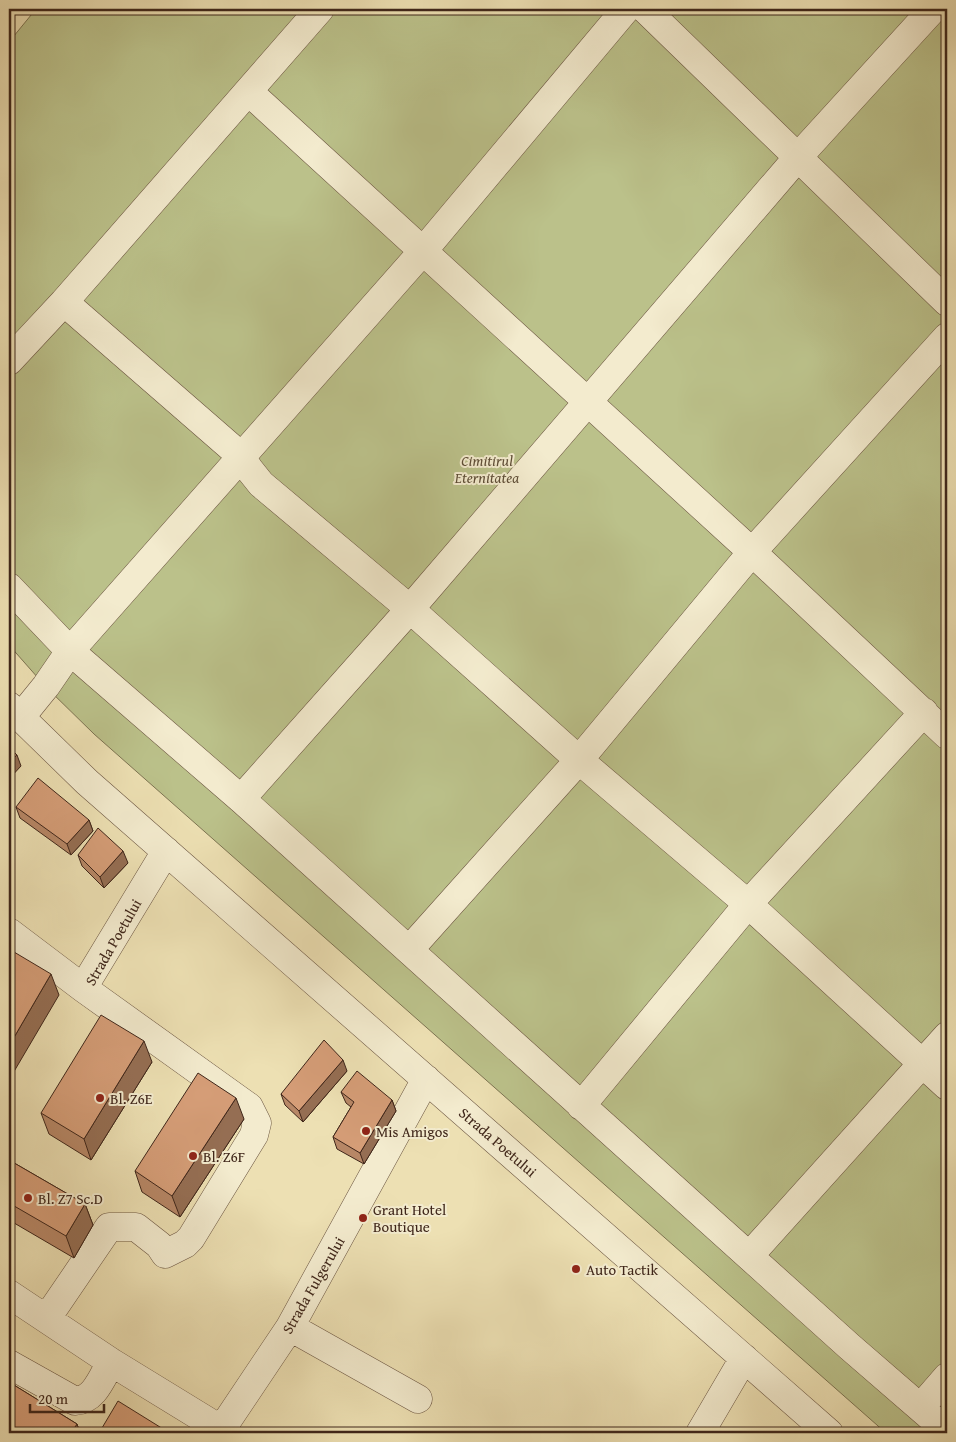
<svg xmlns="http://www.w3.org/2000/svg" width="956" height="1442" viewBox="0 0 956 1442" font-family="'Gentium Book Plus',serif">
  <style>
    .green { fill: #bbc18a; stroke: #7d7452 }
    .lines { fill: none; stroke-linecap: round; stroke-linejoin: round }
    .minor-casing { stroke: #6a5440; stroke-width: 29 }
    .minor { stroke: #f3ebce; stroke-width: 28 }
    .wall { fill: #b78766; stroke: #3f261a }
    .shaded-wall { fill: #956e53; stroke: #3f261a }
    .building { fill: #d59d77; stroke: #3f261a }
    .poi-dot { fill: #8f2418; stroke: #f3ebce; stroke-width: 2 }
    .labels { text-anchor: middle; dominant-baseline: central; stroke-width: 4; stroke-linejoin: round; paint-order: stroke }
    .park-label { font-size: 15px; font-style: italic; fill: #5e4d36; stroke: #f3ebce }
    .street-label { font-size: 15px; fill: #3f261a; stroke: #f3ebce }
    .poi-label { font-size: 15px; fill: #3f261a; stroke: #f3ebce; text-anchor: start }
  </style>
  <rect width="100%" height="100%" fill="#ede0b3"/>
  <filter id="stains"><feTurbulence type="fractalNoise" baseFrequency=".004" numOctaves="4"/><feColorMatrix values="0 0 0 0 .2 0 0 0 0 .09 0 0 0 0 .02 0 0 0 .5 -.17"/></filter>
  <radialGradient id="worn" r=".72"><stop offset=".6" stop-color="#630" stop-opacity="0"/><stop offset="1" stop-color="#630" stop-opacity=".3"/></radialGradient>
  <path class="green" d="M36,9h911v1424h-61l-792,-699 -48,-47 -37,-42v-603z"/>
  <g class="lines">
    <g class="minor-casing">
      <path id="minor" d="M645,9l302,293
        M249,92l503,460 195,183
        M64,302l177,154 8,13 12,15 149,125 169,151 169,144 199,182
        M9,361l55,-59 256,-293
        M9,587l61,64 171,148 609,548 97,84
        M9,706l78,76 742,651
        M20,718l26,-32 24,-35 353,-400 203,-242
        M241,799l169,-190 388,-452 135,-148
        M9,932l74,56
        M409,950l170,-190 173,-208 195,-215
        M581,1106l167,-202 176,-192
        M749,1256l198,-220
        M9,1294l102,68 111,68
        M47,1318l62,-91h27l23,18 6,9 20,-10 6,-6 63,-103 3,-12 -8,-16 -166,-119 83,-137
        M290,1327l128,72
        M9,1364l66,37c20,-1 27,-24 36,-39
        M921,1407l26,-30
        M219,1433l71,-106 136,-248
        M700,1433l44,-75"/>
    </g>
    <use href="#minor" class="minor"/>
  </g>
  <path class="wall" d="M16,807l73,13 4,11 -22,24 -51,-37z
    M78,855l50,8 -24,25 -22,-22z
    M152,1062l-61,98 -42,-26 -8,-21z
    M347,1071l-44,51 -18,-17 -4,-11z
    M341,1092l51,8 4,11 -32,53 -27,-15 -4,-12 18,-30 -5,-4z
    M244,1119l-64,98 -38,-25 -7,-21z
    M9,1160l76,44 8,21 -19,33 -65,-38z
    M9,1382l68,42 3,9h-71z"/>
  <path class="shaded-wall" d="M17,755l4,11 -12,13v-16z
    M89,820l4,11 -22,24 -4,-11z
    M123,851l5,12 -24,25 -4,-11z
    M51,974l8,21 -50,85v-34z
    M144,1041l8,21 -61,98 -7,-21z
    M343,1060l4,11 -44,51 -4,-11z
    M236,1098l8,21 -64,98 -8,-21z
    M392,1100l4,11 -32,53 -4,-11z
    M85,1204l8,21 -19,33 -8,-22z
    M77,1424l3,9h-9z"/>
  <path class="building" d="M9,747l8,8 -8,8z
    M38,778l51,42 -22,24 -51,-37z
    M98,828l25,23 -23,26 -22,-22z
    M9,949l42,25 -42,72z
    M101,1015l43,26 -60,98 -43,-26z
    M324,1040l19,20 -44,51 -18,-17z
    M357,1071l35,29 -32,53 -27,-16 21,-35 -13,-10z
    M198,1073l38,25 -64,98 -37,-25z
    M9,1160l76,44 -19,32 -57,-33z
    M9,1382l68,42 -6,9h-54l-8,-5z
    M118,1401l50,31 -1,1h-68z"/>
  <g class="poi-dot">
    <circle cx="100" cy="1098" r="5"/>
    <circle cx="366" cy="1131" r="5"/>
    <circle cx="193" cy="1156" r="5"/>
    <circle cx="28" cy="1198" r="5"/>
    <circle cx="363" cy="1218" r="5"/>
    <circle cx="576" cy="1269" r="5"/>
  </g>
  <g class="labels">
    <g class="park-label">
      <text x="487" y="460">Cimitirul<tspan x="487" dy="17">Eternitatea</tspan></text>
    </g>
    <g class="street-label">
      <text transform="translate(113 942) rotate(-60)">Strada Poetului</text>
      <text transform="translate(498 1142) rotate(41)">Strada Poetului</text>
      <text transform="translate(313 1285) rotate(-60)">Strada Fulgerului</text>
    </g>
    <g class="poi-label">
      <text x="110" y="1098">Bl. Z6E</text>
      <text x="376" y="1131">Mis Amigos</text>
      <text x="203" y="1156">Bl. Z6F</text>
      <text x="38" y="1198">Bl. Z7 Sc.D</text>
      <text x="373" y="1209">Grant Hotel<tspan x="373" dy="17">Boutique</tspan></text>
      <text x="586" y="1269">Auto Tactik</text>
    </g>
  </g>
  <rect width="956" height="1442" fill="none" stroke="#ede0b3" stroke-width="30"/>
  <rect x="10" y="10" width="936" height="1422" fill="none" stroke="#3f261a" stroke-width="2.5"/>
  <rect x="15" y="15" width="926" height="1412" fill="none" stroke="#3f261a"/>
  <path d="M30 1404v8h74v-8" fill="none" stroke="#3f261a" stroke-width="2.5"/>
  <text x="38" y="1404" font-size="15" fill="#3f261a" stroke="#f3ebce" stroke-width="4" paint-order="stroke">20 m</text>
  <rect width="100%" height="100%" filter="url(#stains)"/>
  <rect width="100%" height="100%" fill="url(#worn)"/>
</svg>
